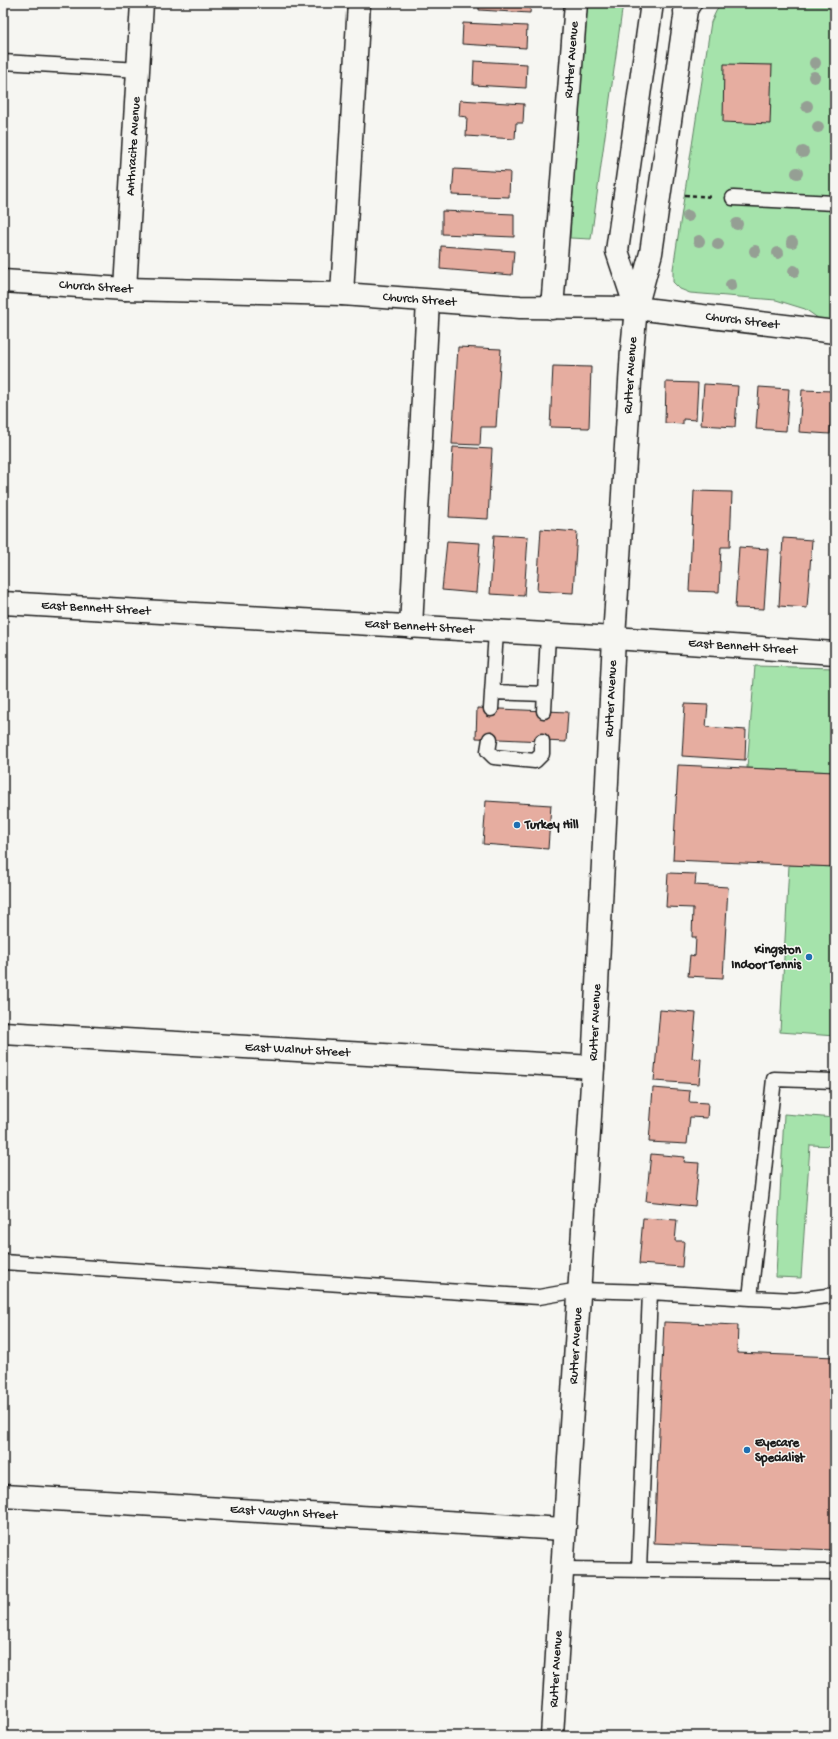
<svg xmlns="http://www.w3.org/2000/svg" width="838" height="1739" viewBox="0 0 838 1739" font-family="'Gochi Hand',sans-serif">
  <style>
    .green { fill: #a5e3ab; stroke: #608064 }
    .building { fill: #e6ada0; stroke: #1c1c1c }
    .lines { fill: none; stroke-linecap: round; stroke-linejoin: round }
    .lane-casing { stroke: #1c1c1c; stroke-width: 17 }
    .street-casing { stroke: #1c1c1c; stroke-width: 25 }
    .secondary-casing { stroke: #1c1c1c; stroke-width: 25 }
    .highway-casing { stroke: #1c1c1c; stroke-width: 25 }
    .path { stroke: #1c1c1c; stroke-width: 2.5; stroke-dasharray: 4 3; stroke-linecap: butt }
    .lane { stroke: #f6f6f2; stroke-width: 14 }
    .street { stroke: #f6f6f2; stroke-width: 22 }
    .secondary { stroke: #f6f6f2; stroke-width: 22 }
    .highway { stroke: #f6f6f2; stroke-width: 22 }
    .tree { fill: #959f94 }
    .poi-dot { fill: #1f6fb2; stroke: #f6f6f2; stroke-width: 1.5 }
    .labels { text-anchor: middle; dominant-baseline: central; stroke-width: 3; stroke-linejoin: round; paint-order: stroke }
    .street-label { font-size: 13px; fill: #1c1c1c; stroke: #f6f6f2 }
    .poi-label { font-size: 13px; font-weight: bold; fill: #1c1c1c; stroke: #f6f6f2; text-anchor: start }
  </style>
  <rect width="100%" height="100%" fill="#f6f6f2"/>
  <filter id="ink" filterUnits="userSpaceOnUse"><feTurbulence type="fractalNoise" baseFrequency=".025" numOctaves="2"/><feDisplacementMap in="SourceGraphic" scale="8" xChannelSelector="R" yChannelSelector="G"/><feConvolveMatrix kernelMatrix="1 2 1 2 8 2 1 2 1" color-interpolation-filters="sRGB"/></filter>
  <g filter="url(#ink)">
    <path class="green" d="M584,3h39l-32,236 -21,-1z
      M720,3h115v319l-13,-1 -17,-12 -29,-9 -86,-7 -10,-4 -7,-7v-13l38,-247z
      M755,666l80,2v104l-88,-4z
      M789,865l46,2v169l-55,-4z
      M784,1114l51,4v28l-25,-1 -9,133 -25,-1z"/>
    <path class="building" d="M447,3h84l-1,10 -51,-3v-4z
      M463,23l64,3 -1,22 -64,-4z
      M474,61l53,3 -1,24 -53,-3z
      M724,64l48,1 -2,59 -47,-2z
      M460,100l64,4 -1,19h-7l-1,16 -49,-3 1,-19 -8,-1z
      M454,169l56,3 -1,25 -57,-2z
      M442,211l72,3v23l-72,-3z
      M441,246l73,5 -2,24 -72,-6z
      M458,347l43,2 -5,78h-15l-1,18 -28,-1z
      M553,366l38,1 -2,61 -39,-1z
      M666,382l32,1 -2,37 -13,-1v5l-18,-1z
      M704,384l34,2 -3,41 -34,-2z
      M759,387l30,2 -3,42 -30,-2z
      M802,390l31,1 -3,43 -31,-2z
      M453,447l39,2 -4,70 -39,-2z
      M694,491l38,1 -2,55h-9l-2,45 -30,-1z
      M541,529l36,3 -4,61 -36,-2z
      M494,535l34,2 -4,59 -34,-2z
      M783,538l29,2 -5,68 -28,-2z
      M447,541l33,2 -4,50 -34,-3z
      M739,547l29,2 -4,60 -29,-1z
      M685,704l23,1 -2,22 40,3 -1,30 -63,-4z
      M477,708l91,4 -2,30 -90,-4z
      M678,765l157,7v95l-162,-7z
      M486,801l65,4 -3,44 -65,-5z
      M668,873l28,1 -1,11 33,2 -5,91 -35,-2 2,-21 5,1 1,-19h-4l1,-29 -27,-1z
      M660,1010l36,3 -4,45 9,1 -2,25 -45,-3z
      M653,1088l37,3 -1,11 19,1 -1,15 -17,-1 -3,27 -38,-2z
      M651,1154l34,3 -1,5 15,1 -4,43 -49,-5z
      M643,1218l34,2 -2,21h9l-2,26 -43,-3z
      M664,1322l74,3 -1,28 98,4v193l-181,-7z"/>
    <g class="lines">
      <g class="lane-casing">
        <path id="lane" d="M3,62l137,8
          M733,198l102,5
          M492,692l53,2
          M491,709l5,-77
          M544,711l4,-76
          M490,739l-2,12 6,6 41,4 7,-7v-13
          M3,1262l536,35 40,-7 71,2 100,6 24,-219 61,2
          M750,1298l45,2 40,-5
          M562,1569l273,3
          M639,1570l11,-278"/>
      </g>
      <g class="street-casing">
        <g id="street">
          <path id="s1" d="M3,281l122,8 217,5 178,13 116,1 199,24"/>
          <path id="s2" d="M125,289l17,-286"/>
          <path d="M342,294l17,-291"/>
          <path id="s3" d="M552,308l24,-305"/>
          <path id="s4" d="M3,603l611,35 221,15"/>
          <path d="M411,627l17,-326"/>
          <path id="s5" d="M3,1033l590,34"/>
          <path id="s6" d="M3,1496l561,33"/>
        </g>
      </g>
      <g class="secondary-casing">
        <g id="secondary">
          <path d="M636,308l-19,-57 35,-248"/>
          <path id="s7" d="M552,1736l41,-669 21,-429 18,-288 4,-42 15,-55 36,-250"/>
        </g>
      </g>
      <g class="highway-casing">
        <path id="highway" d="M685,11l5,-8"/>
      </g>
      <path class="path" d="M685,195l27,2"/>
      <use href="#lane" class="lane"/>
      <use href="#street" class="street"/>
      <use href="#secondary" class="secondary"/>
      <use href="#highway" class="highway"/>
    </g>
    <g class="tree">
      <circle cx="815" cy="63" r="6"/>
      <circle cx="814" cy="77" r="6"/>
      <circle cx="807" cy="106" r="6"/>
      <circle cx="818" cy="127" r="6"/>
      <circle cx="803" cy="152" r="6"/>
      <circle cx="797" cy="173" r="6"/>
      <circle cx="688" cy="216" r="6"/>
      <circle cx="737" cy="224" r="6"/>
      <circle cx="699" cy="241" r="6"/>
      <circle cx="792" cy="242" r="6"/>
      <circle cx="718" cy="244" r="6"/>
      <circle cx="755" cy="251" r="6"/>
      <circle cx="778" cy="253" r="6"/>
      <circle cx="794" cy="271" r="6"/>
      <circle cx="731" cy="285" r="6"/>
    </g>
  </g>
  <g class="poi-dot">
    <circle cx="517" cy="825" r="4"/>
    <circle cx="809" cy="957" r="4"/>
    <circle cx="747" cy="1450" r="4"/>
  </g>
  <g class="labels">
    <g class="street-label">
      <text stroke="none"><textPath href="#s3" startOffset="249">Rutter Avenue</textPath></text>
      <text stroke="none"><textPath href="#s2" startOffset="143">Anthracite Avenue</textPath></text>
      <text stroke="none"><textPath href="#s1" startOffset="93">Church Street</textPath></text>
      <text stroke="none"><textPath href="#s1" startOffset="417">Church Street</textPath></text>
      <text stroke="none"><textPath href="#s1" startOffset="741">Church Street</textPath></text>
      <text stroke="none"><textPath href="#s7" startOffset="1363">Rutter Avenue</textPath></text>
      <text stroke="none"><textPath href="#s4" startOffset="93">East Bennett Street</textPath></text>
      <text stroke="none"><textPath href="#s4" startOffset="417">East Bennett Street</textPath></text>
      <text stroke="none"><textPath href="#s4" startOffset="741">East Bennett Street</textPath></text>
      <text stroke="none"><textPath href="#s7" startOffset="1039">Rutter Avenue</textPath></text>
      <text stroke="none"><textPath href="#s7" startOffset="715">Rutter Avenue</textPath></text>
      <text stroke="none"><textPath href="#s5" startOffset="295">East Walnut Street</textPath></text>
      <text stroke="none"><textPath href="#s7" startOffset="391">Rutter Avenue</textPath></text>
      <text stroke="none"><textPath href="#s6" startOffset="281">East Vaughn Street</textPath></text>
      <text stroke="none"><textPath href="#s7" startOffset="67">Rutter Avenue</textPath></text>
    </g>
    <g class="poi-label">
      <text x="525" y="825">Turkey Hill</text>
      <text x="801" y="950" text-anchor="end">Kingston<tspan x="801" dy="15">Indoor Tennis</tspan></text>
      <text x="755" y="1443">Eyecare<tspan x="755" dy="15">Specialist</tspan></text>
    </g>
  </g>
  <rect width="838" height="1739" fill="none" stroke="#f6f6f2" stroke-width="16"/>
  <rect x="8" y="8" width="822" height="1723" fill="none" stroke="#1c1c1c" stroke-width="1.5" filter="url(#ink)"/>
</svg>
